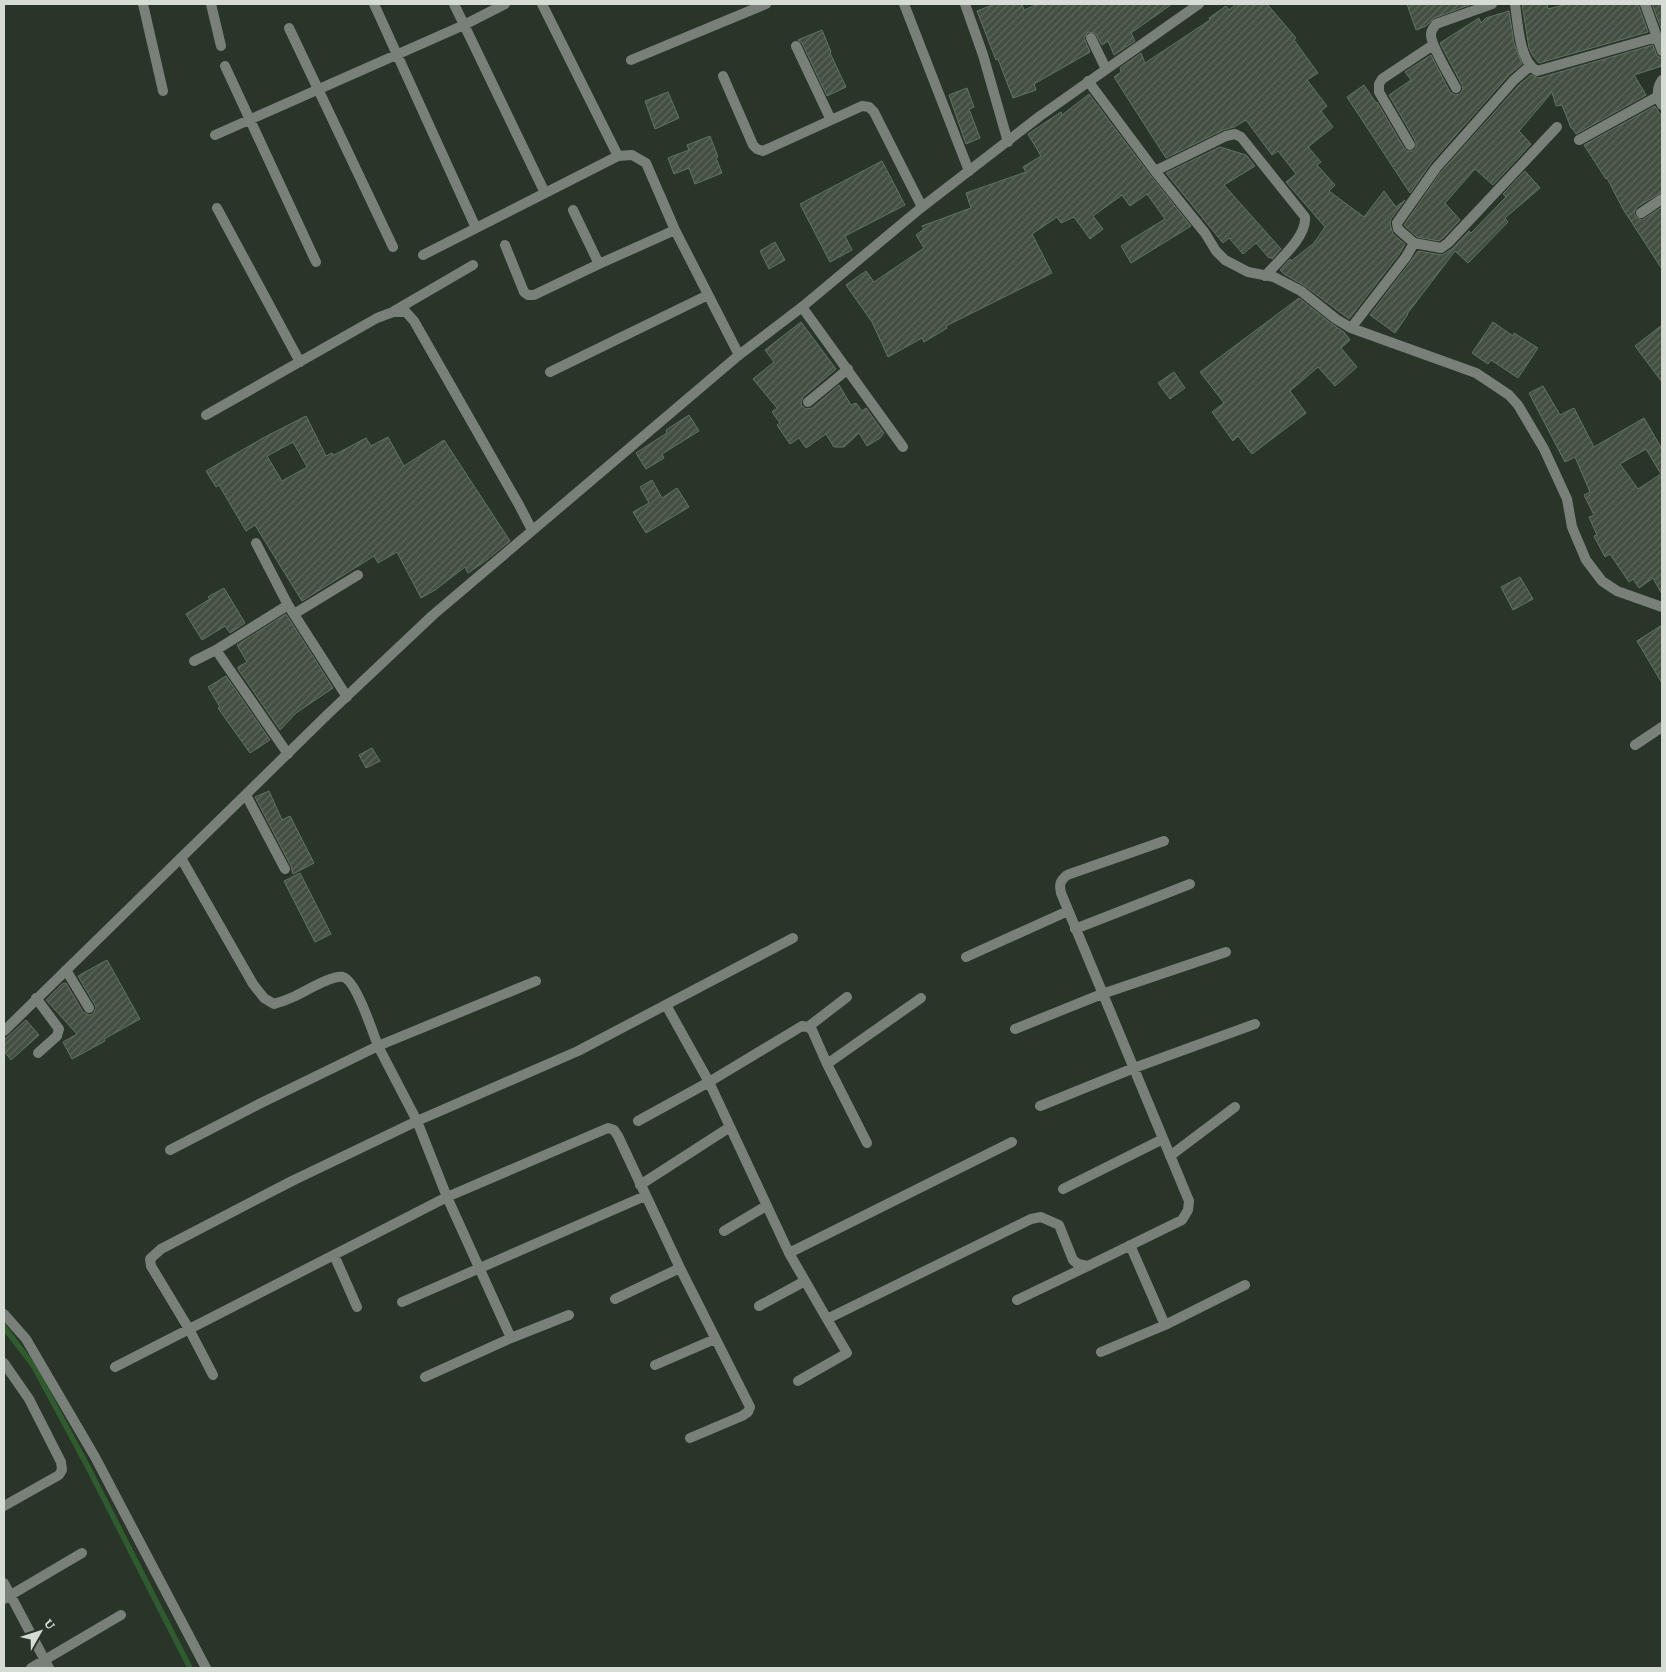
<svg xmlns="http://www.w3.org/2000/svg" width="1666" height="1672" viewBox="0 0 1666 1672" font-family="'Crimson Pro',serif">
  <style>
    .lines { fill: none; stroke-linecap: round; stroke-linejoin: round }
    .stream { stroke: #2f5b2f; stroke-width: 5.5 }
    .building { fill: url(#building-hatch); stroke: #647263; fill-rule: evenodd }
    .service { stroke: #798079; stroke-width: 10 }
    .minor { stroke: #798079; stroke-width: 10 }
    .tertiary { stroke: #798079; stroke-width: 10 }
  </style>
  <defs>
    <pattern id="building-hatch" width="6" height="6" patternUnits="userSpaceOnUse" patternTransform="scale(1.25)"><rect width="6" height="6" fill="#424f41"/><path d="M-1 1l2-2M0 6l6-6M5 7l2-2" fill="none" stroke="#5c685c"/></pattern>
  </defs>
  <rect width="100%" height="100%" fill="#283528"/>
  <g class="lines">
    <path class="stream" d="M4,1327l29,38 56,104 101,199"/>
  </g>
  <path class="building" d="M995,4h27l2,6 14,-6h134l-41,29 4,8 -21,14 -6,-14 -6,4 -7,-12 -7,-1 -4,6 6,14 -56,32 2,6 -23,8 -15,-39 -2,1 -19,-49z
    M1236,4h31l29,34 -2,2 24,33 -11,7 20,26 -6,5 12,16 -25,20 13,15 -4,3 18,20 -6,6 35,26 20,-26 12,16 9,-7 -14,19 -1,5 3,10 12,10 -5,9 -51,66 -44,-33 -21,-12 -4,-4 10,-11 1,2 23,-18 11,-16 -39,-45 10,-8 -18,-23 -6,4 -26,-35 -12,7 -11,3 -57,28 -52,-81 7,-5 -1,-4 21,-15 4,10 65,-43 -1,-2 17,-12 3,4z
    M1407,4h65l-38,14 -8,8 -10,4z
    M1522,4h25l1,5 20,-5h70l10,28 -109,31 -6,-7 -4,-8z
    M1652,4h10v27z
    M1509,11l5,32 8,21 -13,11 -78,88 -21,30 -63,-96 17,-12 12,18 1,-1 27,46 3,3h6l3,-3v-6l-27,-47 22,-15 -6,-8 26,-17 19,37 5,3 5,-1 3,-5 -1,-4 -22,-42 39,-25 2,5 5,-5z
    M822,30l9,22 -1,1 16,34 -19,9 -25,-53 -4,-3z
    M1653,45l4,11 5,2v8l-28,9 12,20 -70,39 -4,-6h-1l-9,-23 -6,1 -4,-14 -33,39 12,13 -38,41 -18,-16 -30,34 15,17 -17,18 -4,3 -22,-4 -13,-12 37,-53 78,-87 12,-10 8,3z
    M967,88l7,19 -5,2 11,29 -14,6 -17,-49z
    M668,92l11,26 -24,11 -10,-28z
    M1089,94l61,81 41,51 -60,37 -10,-17 44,-27 -18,-25 -17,12 -8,-11 -29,21 10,13 -13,10 -16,-22 -13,6 -4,-6 -25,17 20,39 -106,53 1,2 -23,14 -2,-4 -34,19 -16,-35 -26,-37 20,-14 8,11 50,-34 -8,-13 8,-6 -2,-3 49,-18 -5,-15 60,-21 -3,-5 18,-11 -13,-22 33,-22 1,3z
    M1655,106l7,11v75l-25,15 -3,6 2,4 6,3 20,-13v62l-39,-60 -16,-31 -1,1 -22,-34z
    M710,136l8,21 -2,1 6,15 -27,11 -6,-16 -15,6 -6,-16 21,-8 -2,-5z
    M1220,147l26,8 9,11 -31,19 57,64 -9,10 -1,-2 -2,1 -13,-15 -13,11 -14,-16 -6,5 -57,-70z
    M882,161l23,44 -60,31 7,14 -22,12 -30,-58z
    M1525,171l15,17 -35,30 3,4 -40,41 -13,-12 -48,63h1l-13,19 -25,-18 41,-54 7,-10 24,4 10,-6 17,-18 2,2 35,-36 -3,-3z
    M775,242l10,18 -16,9 -9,-18z
    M1299,298l33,26 12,8 6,8 -9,8 16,19 -22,19 -17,-19 -28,24 16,22 -54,41 -14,-18 -5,5 -21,-29 12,-9 -24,-31z
    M801,322l35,47 -33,28 -2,6 1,3 4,3 6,-1 27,-23 12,20 5,-2 6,8 4,-3 18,25 -4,5 -13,8 -8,-13 -15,14h-10l-8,-13 -20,14 -7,-10 -9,6 -13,-19 3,-2 -8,-11 5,-4 -24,-29 21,-17 -9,-12z
    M1493,322l20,14 1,-3 24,15 -20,30 -27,-18 -3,4 -16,-11z
    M1662,325v57l-27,-36z
    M1174,372l11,16 -15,11 -12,-16z
    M1543,386l17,29 14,-7 20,39 50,-29 18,31v145l-9,-16 -14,10 -6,-9 -4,3 -19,-28 -5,3 -11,-21 3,-1 -8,-18 5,-2 -10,-20 6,-3 -15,-35 -10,5 -36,-69zM1646,449l15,25 -23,15 -18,-25z
    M689,415l10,16 -37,23 2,4 -18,11 -10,-16 31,-20 -1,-3z
    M306,416l20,40 6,-3 2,2 32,-17 5,8 17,-9 16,29 40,-26 66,101 -26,21 -16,11 -3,-6 -30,23 -14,8 -24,-46 -19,11 -4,-7 -72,45 -47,-76 -9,6 -27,-46 -3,2 -10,-16 57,-33zM293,442l14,25 -25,14 -15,-25z
    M652,480l10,18 15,-10 12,19 -43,26 -13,-21 16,-9 -9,-16z
    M1520,577l13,22 -20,11 -12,-23z
    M224,588l21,35 -15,10 -5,-7 -23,14 -16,-26 24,-15 -2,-2z
    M286,614l47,74 -37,25 -16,17 -42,-61v-2l9,-5 -10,-17z
    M1662,625v58l-25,-42z
    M226,676l44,64 -20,13 -32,-45 2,-1 -12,-20z
    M372,748l8,13 -14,7 -7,-13z
    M269,791l13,29 8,-4 24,47 -21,11 -2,-8 -36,-69z
    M300,873l31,61 -16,8 -31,-61z
    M107,960l33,59 -36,20 1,2 -33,18 -9,-17 14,-8 -31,-34 16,-16 4,-1 17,29 6,3 4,-1 3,-6 -1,-3 -17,-29z
    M26,1020l13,15 -28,25 -7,-9v-11z"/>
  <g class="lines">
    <path class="service" d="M66,970l23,38
      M36,998l23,31 -2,7 -19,17"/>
    <path class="minor" d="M143,4l20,87
      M211,4l10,42
      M374,4l102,224
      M454,4l91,189
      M542,4l76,152
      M904,4l65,167
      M965,4l18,51 25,87
      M1515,4c3,19 4,57 22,67l120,-34
      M1645,4l17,47
      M289,28l104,219
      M1091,38l15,31
      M796,46l35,74
      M631,60l135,-56
      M225,66l91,196
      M723,76l30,69 4,4 6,2 99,-45 7,1 5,5 48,95
      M1662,80c-6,9 -5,16 0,25
      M1088,81l67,90 50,62 11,18 9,9 23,12 26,5 27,14 35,28 15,9 125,45 33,22 9,10 26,44 23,50 5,28 14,33 16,21 15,10 45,16
      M1456,88c-5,-10 -26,-44 -25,-54 0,-4 3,-7 5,-10l56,-20
      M215,135l249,-110 41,-21
      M1579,140l78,-43
      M1410,145l-31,-53v-8l3,-5 51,-34
      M1155,171l71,-35 9,-2 6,3 64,80c2,20 -27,44 -40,59
      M217,208l83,154
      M573,210l26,54 76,-34
      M1641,213l21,-14
      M1414,243l27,5 7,-5 109,-116
      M505,245l19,47 4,3h6l65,-31
      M423,255l195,-99 14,-1 14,8 29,67 64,125
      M802,307l101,140
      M394,311l79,-46
      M1351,328l55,-71 8,-14 -16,-14 -1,-6 39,-55 78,-88 16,-14
      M550,372l158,-77
      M808,402l40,-33
      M206,415l171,-97 16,-6h13l8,9 105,184 13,25
      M256,543l32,62 59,92
      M294,614l64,-39
      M216,650l72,104
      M194,661l22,-11 72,-45
      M1635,745l27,-18
      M246,795l39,74
      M181,858l72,126 11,14 10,6c6,-2 13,-4 19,-7 12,-5 38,-22 50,-20 13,3 30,56 35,69l158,-65
      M1075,929l115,-45
      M966,957l102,-46
      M808,1027l39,-30
      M1015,1029l87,-35 124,-42
      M827,1064l94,-66
      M1040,1106l94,-38 121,-44
      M638,1121l71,-39 -43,-77
      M867,1143l-40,-79 -15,-34 -4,-3 -6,-1 -5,3 -88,53 80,171 38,66 204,-100 10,-2 18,8 14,35 5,4 10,2 94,-46 6,-10 1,-9 -128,-308c-2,-9 -1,-12 6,-18l97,-34
      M170,1150l89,-46 119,-58 39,75 161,-70 215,-113
      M1170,1156l65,-49
      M640,1185l90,-58
      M1063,1189l100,-50
      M724,1231l42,-25
      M1130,1245l35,80 80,-40
      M789,1253l223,-111
      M334,1255l23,52
      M615,1299l65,-31
      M1017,1300l71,-34
      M402,1302l243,-106
      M759,1306l46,-25
      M4,1314l22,25 69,118 111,211
      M569,1315l-58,23 -64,-141 161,-69 6,2 4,6 62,132 70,139 -2,5 -6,4 -52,22
      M1101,1352l64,-27
      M4,1363l25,36 32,63 1,8 -3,5 -55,31
      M655,1365l60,-26
      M115,1367l332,-170 -30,-76 -125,60 -131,68 -11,10 1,7 38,63 24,46
      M425,1377l86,-39
      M798,1381l49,-28 -20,-34
      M4,1583l45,85
      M4,1599l78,-46
      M31,1668l90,-53"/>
    <path class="tertiary" d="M4,1031l324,-317 105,-99 306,-260 63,-48 120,-100 118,-91 159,-112"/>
  </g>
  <rect width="1666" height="1672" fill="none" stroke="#d4dcd4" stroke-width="10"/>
  <g transform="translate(40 1632) rotate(51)" stroke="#283528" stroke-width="4" paint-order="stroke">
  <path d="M0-4L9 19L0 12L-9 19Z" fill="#d4dcd4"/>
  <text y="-8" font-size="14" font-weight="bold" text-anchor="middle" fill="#d4dcd4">U</text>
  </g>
</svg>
